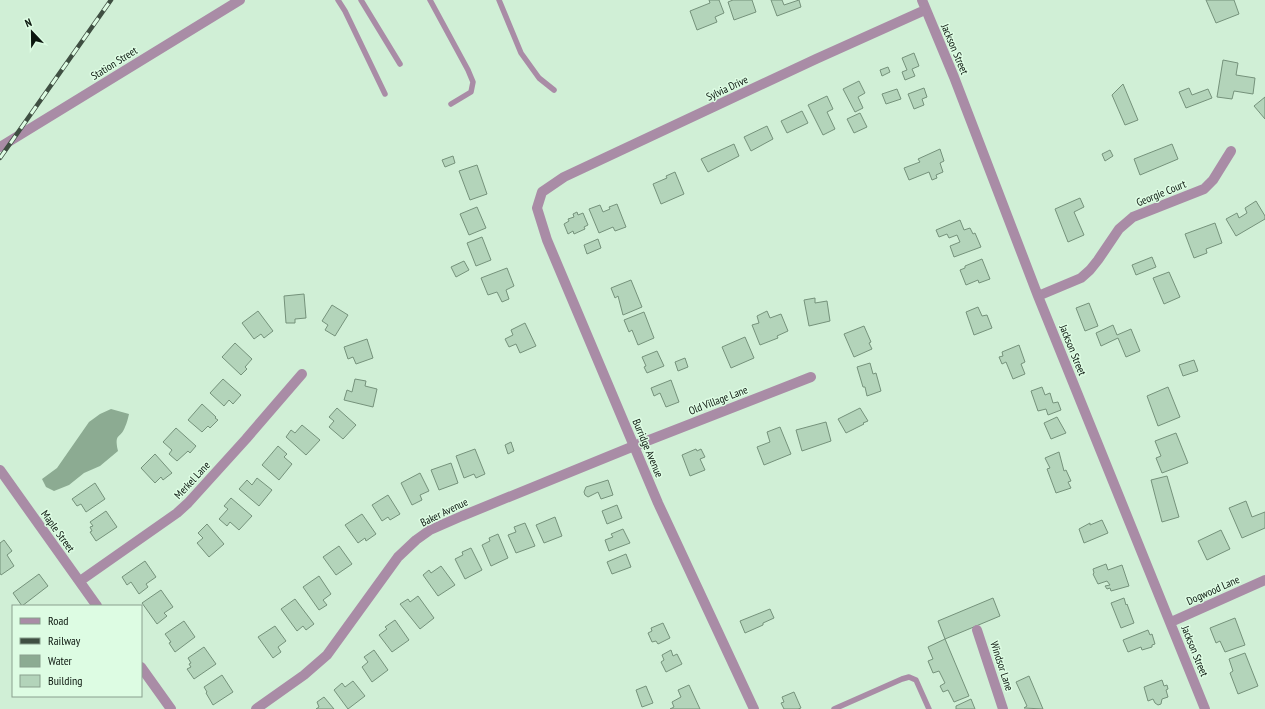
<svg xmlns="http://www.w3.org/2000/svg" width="1265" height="709" viewBox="0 0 1265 709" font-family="'PT Sans Narrow',sans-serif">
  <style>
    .water { fill: #8cab92 }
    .building { fill: #b3d4ba; stroke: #75927b }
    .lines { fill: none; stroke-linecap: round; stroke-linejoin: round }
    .lane { stroke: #a98ca6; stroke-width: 5.5 }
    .street { stroke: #a98ca6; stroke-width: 10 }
    .rail-casing { stroke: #3f4f42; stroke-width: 4.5 }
    .rail { stroke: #ddfce3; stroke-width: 3; stroke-dasharray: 9; stroke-linecap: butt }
    .labels { text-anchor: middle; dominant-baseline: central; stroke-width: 3; stroke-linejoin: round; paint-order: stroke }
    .street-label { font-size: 11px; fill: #0c170f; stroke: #ddfce3 }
  </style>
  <rect width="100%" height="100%" fill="#d0efd6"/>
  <path class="water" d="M111,409l18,5c-1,4 -2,9 -4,13 -5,13 -11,5 -7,24l-18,15 -16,7 -15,12 -15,6 -8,-4 -4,-8 15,-11 32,-46 11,-8z"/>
  <path class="building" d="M709,0h10l5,13 -9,4 2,5 -20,8 -7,-19 20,-8z
    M733,0h19l4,12 -22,8 -6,-18z
    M771,0h11l2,5 15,-5 2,7 -24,9z
    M1206,0h28l5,14 -23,9z
    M914,53l5,13 -7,3 3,7 -10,4 -3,-8 5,-2 -5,-12z
    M1223,60l15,3 -2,12 19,3 -2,16 -19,-3 -2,8 -15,-2z
    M888,67l2,5 -8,4 -2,-6z
    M859,81l6,12 -7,4 5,11 -8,4 -12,-23z
    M1123,84l15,36 -13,5 -13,-30z
    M924,88l3,9 -5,2 2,6 -10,4 -6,-15z
    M1189,88l3,7 16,-6 4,9 -26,10 -7,-16z
    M897,89l4,10 -15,5 -4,-10z
    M827,96l6,13 -6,3 8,17 -12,6 -15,-30z
    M1265,97v22l-11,-13z
    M802,111l6,12 -21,10 -6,-12z
    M860,113l7,14 -13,6 -7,-14z
    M767,126l6,13 -22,12 -7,-14z
    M734,144l5,12 -31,16 -7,-13z
    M1172,144l6,15 -38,16 -6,-16z
    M940,149l4,12 -4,2 3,9 -7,3 1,3 -5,2 -3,-8 -20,8 -5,-12 16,-6 -2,-3z
    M1110,150l3,6 -8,5 -3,-7z
    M453,156l2,7 -10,4 -3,-7z
    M477,165l10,29 -17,6 -11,-29z
    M675,172l9,22 -23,10 -8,-20 14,-6 -1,-2z
    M1080,198l4,9 -10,5 10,23 -16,7 -13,-33z
    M1256,201l9,15v3l-29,17 -10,-17 11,-6 2,5 8,-5 -2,-5z
    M617,204l9,23 -11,4 -2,-4 -14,6 -10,-24 11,-4 3,7 7,-3 -1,-2z
    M477,207l9,21 -17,7 -9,-21z
    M577,212l1,3 5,-2 5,12 -4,2 1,2 -11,5 -1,-3 -5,3 -4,-10 5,-3 -1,-2 6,-2 -1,-3z
    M960,220l4,10 6,-2 3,6 2,-1 6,14 -27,10 -4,-11 10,-4 -3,-7 -8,3 -2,-4 -8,3 -3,-7z
    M1215,223l7,20 -16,6 1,4 -13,5 -9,-24z
    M482,237l9,23 -15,6 -9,-23z
    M598,239l3,9 -14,6 -3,-9z
    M1152,257l4,10 -20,8 -4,-10z
    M982,259l8,20 -11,4 -1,-3 -12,5 -6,-15 5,-2v-2z
    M464,261l5,9 -13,7 -5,-10z
    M507,268l7,18 -8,4 3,9 -7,3 -5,-10 -9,3 -7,-17z
    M1169,272l11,25 -16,7 -11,-26z
    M631,280l11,27 -19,8 -5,-19 -3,2 -4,-10z
    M304,294l2,24 -11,1v4h-9l-2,-27z
    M815,298v5l12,-2 3,20 -21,5 -5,-26z
    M1089,303l9,23 -13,5 -9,-23z
    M332,305l16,10 -13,21 -10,-6 3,-5 -6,-4z
    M978,307l4,9 5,-1 5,13 -18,7 -8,-23z
    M258,311l15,20 -9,7 -3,-4 -7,5 -12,-16z
    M767,311l3,7 11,-4 7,17 -11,5 1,2 -18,7 -8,-20 7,-2 -2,-7z
    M644,312l10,26 -16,7 -6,-15 -3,2 -5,-12z
    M525,323l11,23 -16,7 -4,-9 -7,3 -4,-8 8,-4 -2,-5z
    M1113,325l4,10 14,-6 9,22 -14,6 -8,-19 -17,8 -5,-13z
    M864,326l7,16 -2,1 3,6 -18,8 -10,-23z
    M745,337l9,21 -23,10 -9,-21z
    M367,339l6,19 -17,6 -3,-7 -5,2 -4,-12z
    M235,343l17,16 -7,8 2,2 -6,6 -19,-18z
    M1019,345l6,17 -4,2 4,10 -12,5 -7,-17 -4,2 -3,-7 4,-1 -1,-4z
    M657,351l7,15 -17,7 -3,-6 2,-1 -4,-9z
    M685,358l3,9 -10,4 -3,-9z
    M1194,360l4,11 -15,5 -4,-11z
    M870,363l3,11 3,-1 5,18 -14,5 -2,-9h-2l-6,-20z
    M223,379l18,16 -8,9 -4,-4 -5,6 -14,-13z
    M355,379l11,2 -1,5 12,3 -4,18 -29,-7 3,-10 5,2z
    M671,380l8,22 -13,5 -6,-14 -6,3 -3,-8z
    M1042,387l3,8 5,-2 3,10 5,-1 3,8 -13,5 -2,-6 -8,2 -7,-20z
    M1168,387l12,30 -22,9 -11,-30z
    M202,404l14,13 -1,1 3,2 -8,8 -2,-2 -6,6 -14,-12z
    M337,408l19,17 -13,14 -14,-12 5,-6 -5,-4z
    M860,408l8,13 -5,2 1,1 -18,9 -8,-14z
    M1057,417l9,16 -15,6 -7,-16z
    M826,422l5,19 -29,10 -6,-21z
    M302,425l18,15 -14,15 -20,-18 5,-7 4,3z
    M780,427l11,27 -27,11 -7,-18 13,-5 -3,-10z
    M176,428l20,18 -6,7 -2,-2 -11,10 -8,-7 3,-4 -9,-8z
    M1176,433l12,30 -26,10 -6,-15 5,-2 -6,-15z
    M511,442l3,9 -6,3 -3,-9z
    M278,446l9,8 -3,3 8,7 -13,16 -17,-15z
    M475,449l10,25 -9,4 -2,-4 -10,4 -8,-22z
    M696,449l1,2 4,-2 4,8 -5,2 5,11 -15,6 -8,-21z
    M1059,452l5,19 2,-1 5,11 -3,1 3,6 -15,5 -9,-24 3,-1 -5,-10z
    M155,454l17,19 -9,7 -2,-3 -6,6 -14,-15z
    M451,463l7,20 -19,7 -8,-20z
    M420,473l9,18 -9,4 2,5 -10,5 -11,-22z
    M1167,476l12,41 -17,5 -11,-42z
    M257,478l15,12 -13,16 -20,-17 8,-9 5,5z
    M608,480l5,15 -12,4 -3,-7 -10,5 -3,-2 -1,-3 2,-5z
    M95,483l10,16 -19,13 -5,-8 -4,2 -5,-7z
    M388,495l12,19 -10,6 -2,-3 -6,4 -10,-16z
    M231,498l21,18 -13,14 -9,-8 -3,4 -8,-7 9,-10 -4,-3z
    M1246,501l6,16 13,-5v16l-23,10 -13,-30z
    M617,505l5,13 -15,6 -5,-13z
    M106,511l11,16 -21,14 -6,-9 2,-1 -2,-4 3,-1 -3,-4z
    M362,514l14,20 -10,7 -1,-3 -7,5 -13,-18z
    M555,517l7,19 -18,7 -8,-18z
    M1102,520l6,13 -24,10 -5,-14 11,-6v2z
    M525,523l10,23 -19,7 -8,-18 8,-3 -2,-5z
    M207,524l17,20 -15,13 -12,-14 6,-5 -5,-5z
    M623,529l7,14 -21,8 -4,-11 8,-3 -2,-3z
    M1221,530l9,19 -23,11 -9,-19z
    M498,534l10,24 -17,8 -9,-21 8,-4 -1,-3z
    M4,540l8,11 -5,4 7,11 -13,9 -1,-2v-30z
    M339,546l13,18 -16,11 -13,-18z
    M471,548l11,22 -17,9 -10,-20 8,-4 -1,-3z
    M626,554l5,13 -19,7 -5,-12z
    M145,561l11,16 -10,7 2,3 -9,7 -8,-12 -4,3 -5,-8z
    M1106,564l2,6 14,-5 7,21 -18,5 -1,-3 -3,1 -2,-3 5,-1 -3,-4 -9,3 -5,-10 1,-1 -1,-4z
    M441,566l14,19 -17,11 -15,-21 6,-5 2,3z
    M39,574l9,12 -26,20 -9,-13z
    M319,576l12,18 -8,6 4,5 -8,5 -16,-23z
    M161,590l12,17 -9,6 3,3 -10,8 -15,-21z
    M418,596l16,22 -14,11 -20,-25 8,-5 2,3z
    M993,598l7,18 -55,23 -7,-18z
    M1124,598l2,7 1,-1 7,19 -13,5 -10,-25z
    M295,599l19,25 -8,6 -3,-4 -6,5 -16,-22z
    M770,609l4,9 -11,5v2l-18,8 -5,-12z
    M1235,618l10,27 -20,7 -5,-11 -4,2 -6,-15z
    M395,620l14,20 -17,12 -13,-17 8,-6 -2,-2z
    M184,621l11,16 -20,15 -6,-9 2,-1 -6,-8z
    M663,623l7,15 -12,6 -2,-3 -4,1 -4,-9 4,-2 -1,-3z
    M275,626l11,15 -8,6 3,5 -8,6 -15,-21z
    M1148,630l2,5 2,-1 3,10 -3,1v2l-10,3 -1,-3 -13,5 -5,-12z
    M945,639l24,57 -15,6 -6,-12 -5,2 -3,-6 5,-3 -6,-12 -6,2 -5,-12 5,-2 -5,-12z
    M204,647l12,17 -22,15 -7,-10 4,-2 -2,-3 2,-1 -3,-5z
    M374,650l14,20 -16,12 -10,-15 6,-5 -4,-5z
    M671,650l2,6 4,-2 5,10 -16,8 -5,-10 3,-2 -2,-5z
    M1245,653l13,33 -20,8 -8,-21 3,-2 -4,-12z
    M222,675l11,17 -20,13 -7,-12 1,-1 -3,-5z
    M1029,676l14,33 -19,-1 3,-2 -11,-24z
    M1162,680l2,6 3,-1 1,4 -2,1 2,7 -6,2 -1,5 -3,1 -3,-2 -2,-4 -5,2 -4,-14z
    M353,681l12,15 -17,13 -14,-19 8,-7 3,4z
    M689,685l11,24h-30l4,-2 -2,-5 9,-5 -3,-7z
    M646,686l7,17 -11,4 -6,-17z
    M794,692l7,16 -3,1h-14l-3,-6 3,-1 -2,-5z
    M324,697l10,12h-18l3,-2 -2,-5z
    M971,699l4,10h-19v-3z"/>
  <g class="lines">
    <path class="lane" d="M338,0l7,11 40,83
      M361,0l39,64
      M430,0l38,70 5,12 -2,10 -20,12
      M499,0l22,53 18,25 15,12
      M834,709l68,-30 7,-2 7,3 13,29"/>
    <path class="street" d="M922,0l32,77 84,219 167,413
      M0,147l240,-147
      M1038,296l43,-18 9,-8 8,-10 21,-31 14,-12 71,-28 9,-9 18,-29
      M0,470l97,136
      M80,581l97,-68 11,-10 58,-64 56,-65
      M1171,622l94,-42
      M977,630l26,79
      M141,667l30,42
      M256,709l48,-34 23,-20 71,-98 18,-17 14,-10 32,-14 172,-70 177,-69
      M754,709l-96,-206 -111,-263 -10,-32 5,-16 22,-15 252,-118 109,-49"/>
    <g class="rail-casing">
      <path id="rail" d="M0,158l111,-158"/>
    </g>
    <use href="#rail" class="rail"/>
  </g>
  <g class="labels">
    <g class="street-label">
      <text transform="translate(955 49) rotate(67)">Jackson Street</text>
      <text transform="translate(114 63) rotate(-32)">Station Street</text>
      <text transform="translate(727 88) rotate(-25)">Sylvia Drive</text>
      <text transform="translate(1161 193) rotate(-22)">Georgie Court</text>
      <text transform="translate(1073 350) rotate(68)">Jackson Street</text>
      <text transform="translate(718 400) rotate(-21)">Old Village Lane</text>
      <text transform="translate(648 448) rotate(67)">Burridge Avenue</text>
      <text transform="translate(192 480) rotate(-47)">Merkel Lane</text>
      <text transform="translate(444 512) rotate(-26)">Baker Avenue</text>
      <text transform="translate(58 531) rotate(54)">Maple Street</text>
      <text transform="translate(1213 590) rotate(-24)">Dogwood Lane</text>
      <text transform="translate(1195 651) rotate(68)">Jackson Street</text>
      <text transform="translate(1002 666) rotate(72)">Windsor Lane</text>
    </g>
  </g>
  <rect x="12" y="605" width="130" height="92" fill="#ddfce3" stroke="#89a08e"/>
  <rect x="20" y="618" width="20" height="6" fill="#a98ca6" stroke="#89a08e"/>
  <text x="48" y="625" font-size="12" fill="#0c170f">Road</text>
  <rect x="20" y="638" width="20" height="6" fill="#3f4f42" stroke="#89a08e"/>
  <text x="48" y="645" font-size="12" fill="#0c170f">Railway</text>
  <rect x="20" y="655" width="20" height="12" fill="#8cab92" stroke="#89a08e"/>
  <text x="48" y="665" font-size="12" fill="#0c170f">Water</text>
  <rect x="20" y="675" width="20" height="12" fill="#b3d4ba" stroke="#89a08e"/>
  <text x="48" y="685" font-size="12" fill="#0c170f">Building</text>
  <g transform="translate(32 32) rotate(338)" stroke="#ddfce3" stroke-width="3" paint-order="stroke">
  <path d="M0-3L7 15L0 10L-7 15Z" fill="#0c170f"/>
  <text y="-6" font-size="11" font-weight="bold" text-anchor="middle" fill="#0c170f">N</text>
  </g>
</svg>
